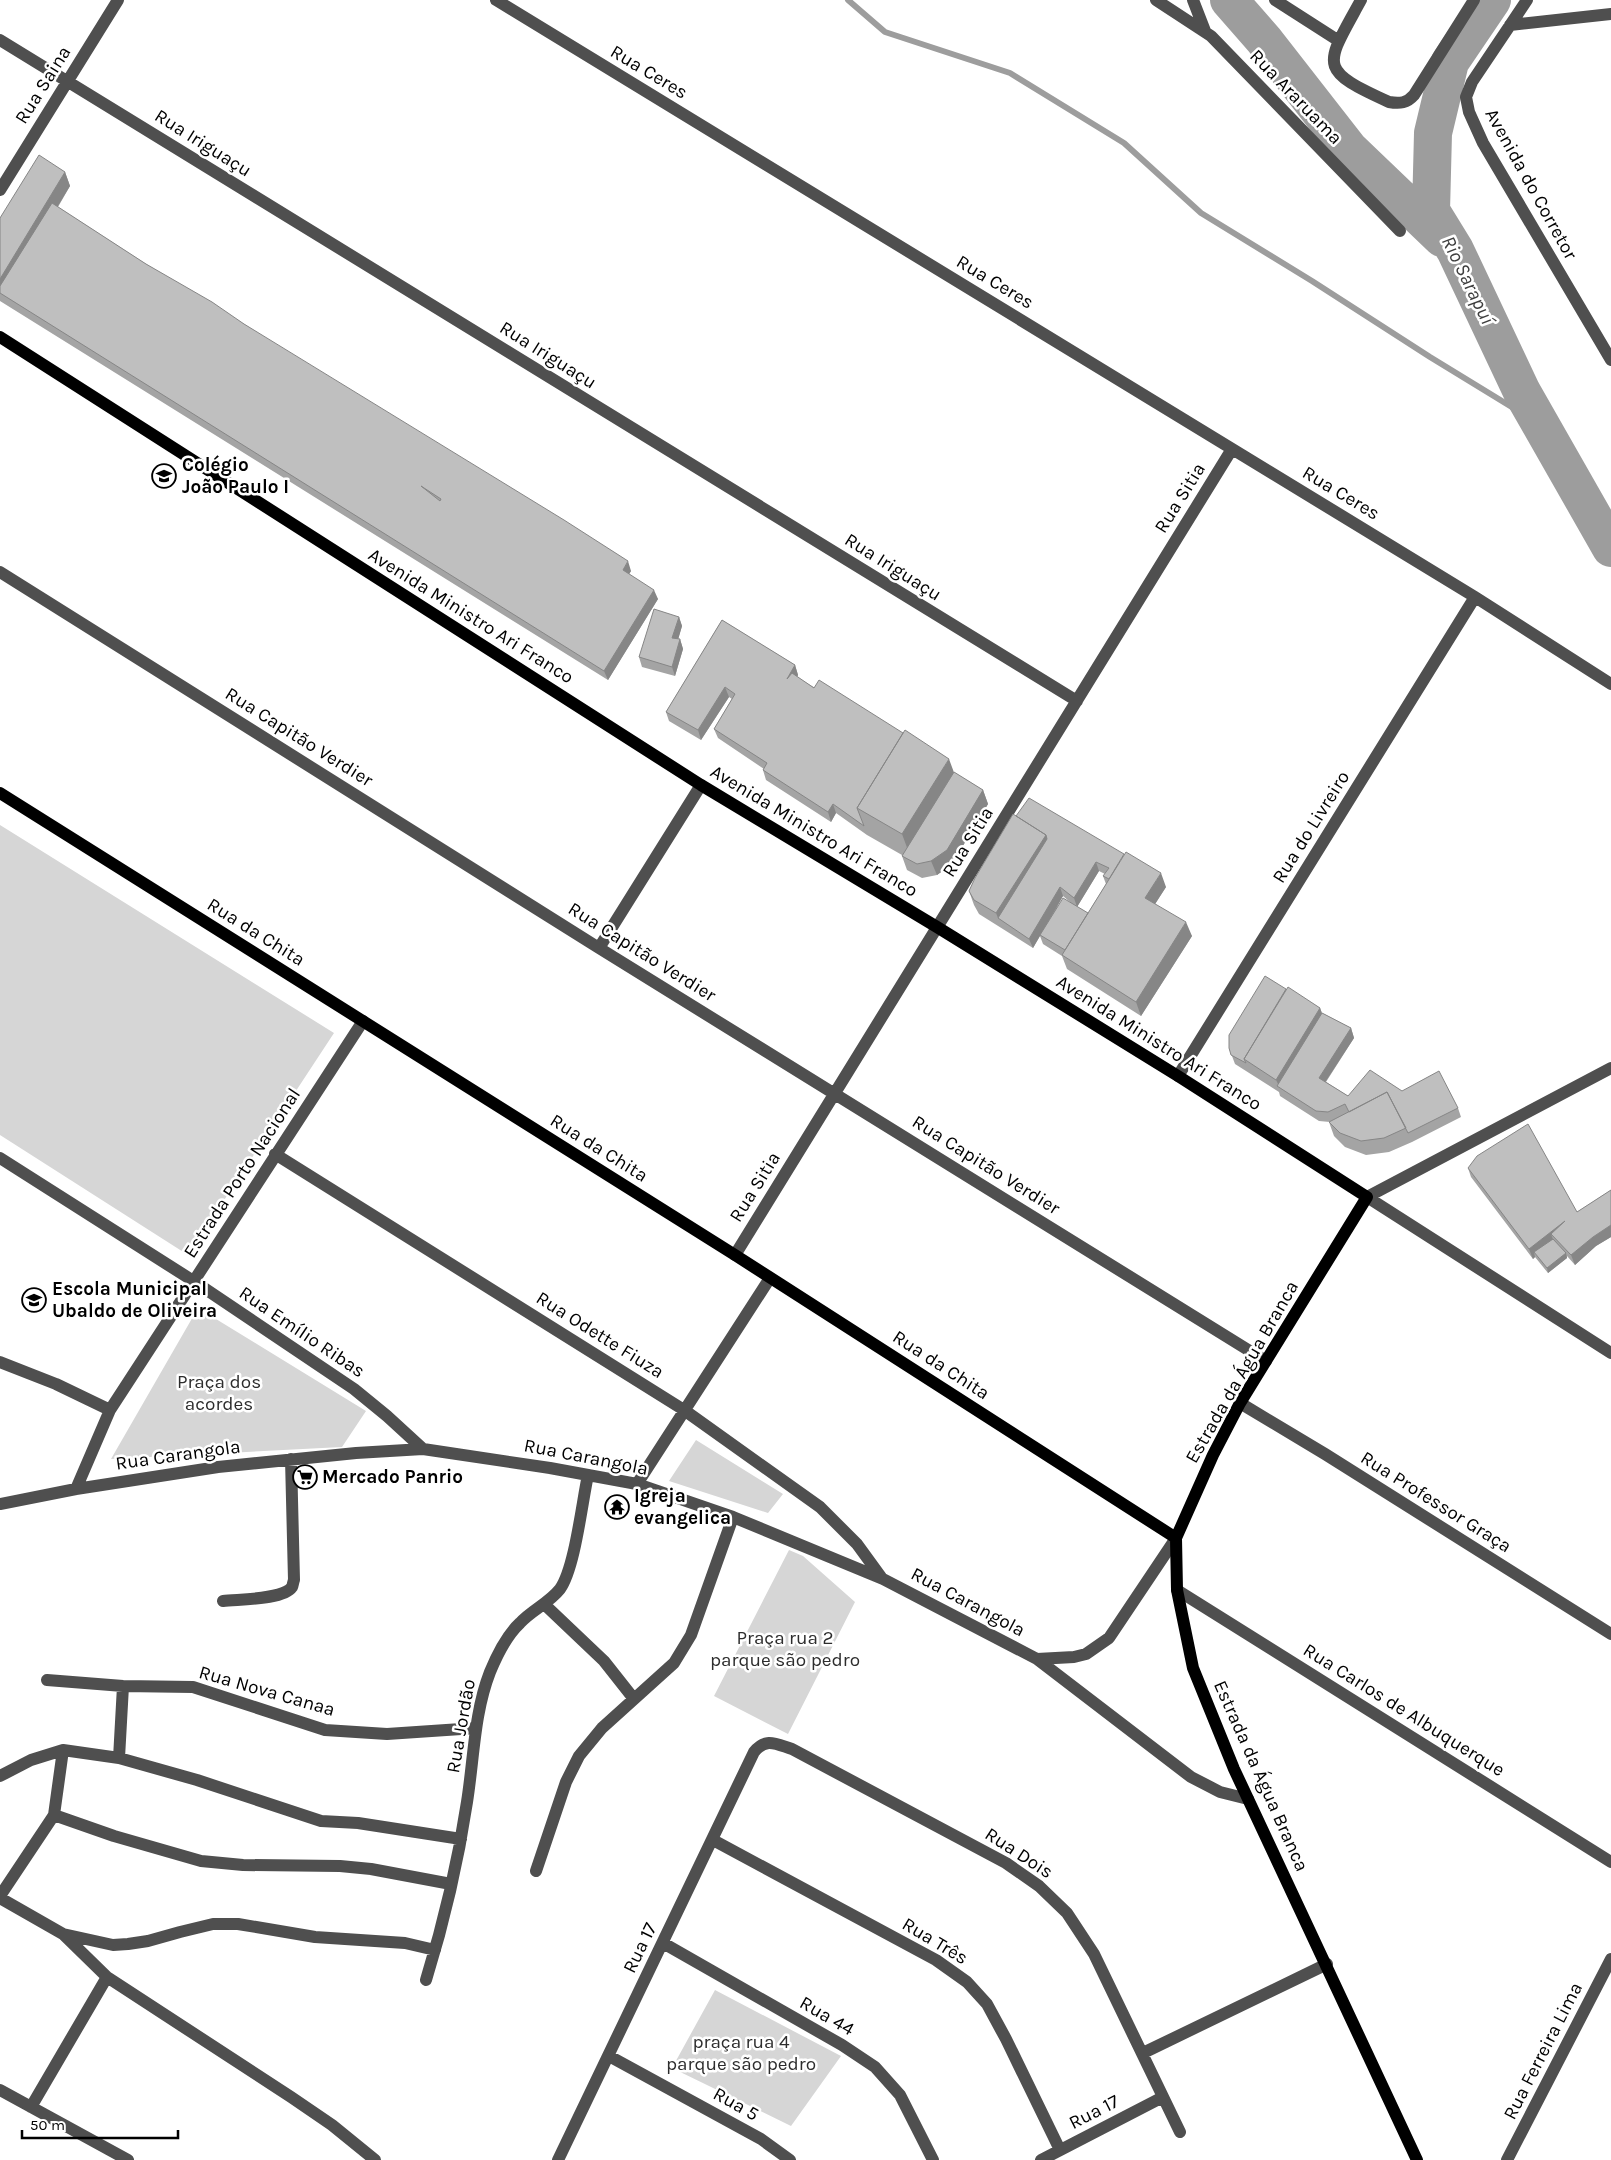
<svg xmlns="http://www.w3.org/2000/svg" width="1611" height="2160" viewBox="0 0 1611 2160" font-family="Karla,sans-serif">
  <style>
    .green { fill: #d6d6d6 }
    .lines { fill: none; stroke-linecap: round; stroke-linejoin: round }
    .stream { stroke: #9d9d9d; stroke-width: 6 }
    .river { stroke: #9d9d9d; stroke-width: 38 }
    .minor { stroke: #4f4f4f; stroke-width: 12 }
    .major { stroke: #000; stroke-width: 12 }
    .wall { fill: #a4a4a4; fill-rule: evenodd }
    .shaded-wall { fill: #868686 }
    .building { fill: #bfbfbf; stroke: #868686; fill-rule: evenodd }
    .labels { text-anchor: middle; dominant-baseline: central; stroke-width: 5; stroke-linejoin: round; paint-order: stroke }
    .street-label { font-size: 19px; fill: #000; stroke: #fff }
    .poi-label { font-size: 19px; font-weight: bold; fill: #000; stroke: #fff; text-anchor: start }
    .park-label { font-size: 19px; fill: #2d2d2d; stroke: #fff }
    .water-label { font-size: 20px; font-style: italic; fill: #3e3e3e; stroke: #fff }
  </style>
  <rect width="100%" height="100%" fill="#fff"/>
  <path class="green" d="M0,825l334,208 -146,222 -188,-120z
    M198,1308l168,103 -24,36 -231,12z
    M696,1440l87,54 -15,19 -99,-32z
    M789,1550l14,6 52,46 -67,132 -74,-38z
    M715,1990l126,66 -50,70 -119,-58z"/>
  <g class="lines">
    <path class="stream" d="M848,0l37,32 125,41 114,70 77,70 111,68 118,76 85,52 42,43"/>
    <path class="river" d="M1229,0l35,40 85,109 93,89
      M1492,0l-42,62 -17,71 -2,78 24,39 67,142 89,156"/>
    <path class="minor" d="M496,0l979,597 136,87
      M1156,0l55,36 189,195
      M1193,0l12,31
      M1275,0l64,41
      M1361,0c-36,66 -45,69 28,102 11,2 18,1 25,-7l60,-95
      M1527,0l-55,82 -6,15 3,15 14,31 128,217
      M1510,25l101,-11
      M0,40l1077,661
      M0,190l118,-190
      M0,572l599,376 667,413
      M599,948l102,-163
      M1611,1068l-244,129 244,156
      M1178,1076l297,-479
      M275,1154l409,256 136,97 37,37 24,33
      M0,1158l195,124 159,107 33,27 36,33
      M735,1255l497,-806
      M0,1362l56,22 54,26
      M1240,1403l85,51 286,180
      M637,1484l133,-206
      M76,1489l34,-79 253,-389
      M0,1504l76,-15 142,-22 138,-14 67,-4 127,19 87,16 96,33 150,62 154,80 37,-2 12,-3 23,-16 67,-100
      M1177,1590l434,272
      M223,1601c16,-2 60,-1 69,-14 1,-2 1,-5 2,-7l-3,-121
      M544,1604l60,57 30,38
      M1037,1659l154,118 29,15 28,7
      M47,1680l76,6 70,1 132,43 62,4 89,-6
      M119,1758l4,-72
      M0,1776l31,-16 32,-10 56,8 78,22 124,41 37,2 103,16
      M54,1815l60,21 87,25 42,4 97,1 31,3 80,15
      M713,1840l223,120 31,22 20,22 19,35 54,111
      M536,1871l30,-89 13,-26 23,-28 72,-65 17,-28 42,-118
      M0,1896l54,-81 9,-65
      M0,1898l63,36 44,43 184,120 41,28 43,35
      M63,1934l50,11 15,-1 20,-3 32,-9 33,-8h25l77,13 90,6 30,7
      M663,1943l179,102 33,22 25,28 33,65
      M426,1980c18,-58 32,-118 41,-178 7,-44 7,-89 23,-130 7,-17 17,-37 30,-49 12,-13 29,-20 40,-34 15,-21 22,-87 28,-114
      M1143,2053l184,-89
      M609,2056l152,83 29,21
      M0,2090l128,70
      M31,2107l76,-130
      M558,2160l196,-408c12,-15 22,-8 38,-3l214,114 33,23 28,27 27,41 86,178
      M1041,2160l122,-63
      M1507,2160l104,-201"/>
    <path class="major" d="M0,337l701,448 236,142 241,149 189,121 -127,206 -27,52 -37,83 1,52 16,78 41,101 183,391
      M0,793l735,462 441,283"/>
  </g>
  <path class="wall" d="M65,172l5,14 -12,21 88,57 98,60 387,247 -2,3 29,25 -50,81 -608,-379v-83z
    M679,617l3,9 -4,13h2l3,10 -8,27 -33,-9 -3,-10z
    M722,620l73,45 3,10 -1,2 186,113 5,14 -36,60 -15,11 -15,3 -15,-8 -5,-14v-1l-35,-20 -31,-22 -5,9 -65,-42 -3,-10 1,-1 -46,-31 -4,-9 18,-30 -3,-2 -28,43 -32,-19 -3,-9z
    M1016,816l150,71 -11,17 37,32 -51,80 -74,-47 -5,-13 -19,-12 -3,-8 -7,12 -54,-34 -5,-9 -5,-14zM1099,871l6,3 -2,2 3,8 -18,29 -11,-6zM1063,896l8,7 -14,4z
    M1286,989l34,19 2,5 29,15 3,10 -28,44 22,14 54,-5 56,17 3,9 -49,25 -23,10 -23,3 -21,-8 -11,-11 -5,-14h1l-11,-1 -39,-25 -1,-4 -44,-28 -6,-16z
    M1468,1168l109,44 34,-22v47l-15,9 -21,19 -8,-9v2l-19,15 -13,-16 -2,2 -62,-82z"/>
  <path class="shaded-wall" d="M65,172l5,14 -66,109 -4,-7v-9z
    M628,561l3,10 -5,8 -3,-9z
    M654,590l4,9 -50,81 -4,-9z
    M679,617l3,9 -6,21 -4,-9z
    M680,639l3,10 -8,27 -3,-9z
    M795,665l3,10 -7,14 -4,-10z
    M725,687l4,10 -28,43 -3,-10z
    M949,759l10,27 -47,75 -10,-27z
    M983,790l5,14 -36,60 -15,11 -6,-14z
    M833,804l3,9 -5,9 -3,-10z
    M1046,835l5,14 -53,69 -2,-5z
    M1096,862l3,9 -22,36 -3,-9z
    M1161,873l5,14 -16,25 -5,-14z
    M1060,887l3,9 -30,52 -4,-9z
    M1186,922l6,14 -51,80 -5,-14z
    M1320,1008l5,14 -45,66 -4,-8z
    M1351,1028l3,10 -32,49 -3,-9z
    M1565,1221l-14,13 3,8 -20,10 1,5 -2,2 -4,-10z
    M1611,1225v12l-15,9 -21,19 -4,-10 22,-18z
    M1566,1253l1,5 -19,15 -1,-5z"/>
  <path class="building" d="M39,155l26,17 -65,107v-61z
    M52,203l94,61 66,38 32,22 320,196 64,41 -5,9 31,20 -50,81 -604,-378v-7zM421,486l20,13 -1,2z
    M654,609l25,8 -7,21 8,1 -8,28 -33,-10z
    M722,620l73,45 -8,14 5,-6 22,15 5,-8 84,53 -46,75 7,18 -31,-22 -5,8 -65,-42 4,-7 -53,-34 21,-35 -10,-7 -27,43 -32,-18z
    M905,730l44,29 -47,75 -45,-26z
    M954,772l29,18 -36,60 -16,11 -14,3 -15,-8z
    M1029,798l95,56 -15,25 -6,-3 6,-8 -13,-6 -22,36 -14,-11 -31,52 -31,-21 49,-79 -1,-4 -30,-19z
    M1013,814l33,21 -50,78 -22,-13 -5,-9 6,-13z
    M1126,852l35,21 -16,25 41,24 -50,80 -74,-47z
    M1063,898l25,15 -23,37 -25,-15z
    M1265,976l21,13 -42,70 2,4 -15,-8 -2,-7v-13z
    M1288,987l32,21 -44,72 -32,-21z
    M1322,1013l29,15 -32,50 29,18 22,-26 32,21 37,-20 19,37 -50,25 -21,-41 -38,20 -4,-8 -17,8 -12,-1 -39,-25z
    M1387,1092l19,36 -22,10 -23,3 -21,-8 -11,-11z
    M1528,1124l49,88 34,-22v35l-18,12 -22,18 -20,-21 14,-13 -36,28 -61,-81 9,-12z
    M1553,1239l13,14 -19,15 -13,-16z"/>
  <defs>
    <g id="university-ring" transform="scale(1.25)"><circle r="9.5" fill="#fff" stroke="#000" stroke-width="1.5"/><path d="M0-5L7-2L0 1L-7-2ZM-4 1L0 2.5L4 1V4Q0 6-4 4Z" fill="#000"/></g>
    <g id="school-ring" transform="scale(1.25)"><circle r="9.5" fill="#fff" stroke="#000" stroke-width="1.5"/><path d="M0-5L7-2L0 1L-7-2ZM-4 1L0 2.5L4 1V4Q0 6-4 4Z" fill="#000"/></g>
    <g id="supermarket-ring" transform="scale(1.25)"><circle r="9.5" fill="#fff" stroke="#000" stroke-width="1.5"/><path d="M-6-5.5h2.5l.6 2H6L4.5 2H-2.5L-4.4-4H-6ZM-1.5 3.2a1.3 1.3 0 1 0 .1 0ZM3 3.2a1.3 1.3 0 1 0 .1 0Z" fill="#000"/></g>
    <g id="temple-ring" transform="scale(1.25)"><circle r="9.5" fill="#fff" stroke="#000" stroke-width="1.5"/><path d="M0-6L5-2H3V0L6.5 2.5H4V6H1.5V3h-3V6H-4V2.5H-6.5L-3 0V-2H-5Z" fill="#000"/></g>
  </defs>
  <g fill-rule="evenodd">
    <use href="#university-ring" x="164" y="476"/>
    <use href="#school-ring" x="34" y="1300"/>
    <use href="#supermarket-ring" x="305" y="1477"/>
    <use href="#temple-ring" x="617" y="1507"/>
  </g>
  <g class="labels">
    <g class="street-label">
      <text transform="translate(649 72) rotate(31)">Rua Ceres</text>
      <text transform="translate(43 85) rotate(-58)">Rua Saina</text>
      <text transform="translate(1296 97) rotate(46)">Rua Araruama</text>
      <text transform="translate(203 143) rotate(32)">Rua Iriguaçu</text>
      <text transform="translate(1531 184) rotate(61)">Avenida do Corretor</text>
      <text transform="translate(995 282) rotate(31)">Rua Ceres</text>
      <text transform="translate(548 355) rotate(32)">Rua Iriguaçu</text>
      <text transform="translate(1341 493) rotate(31)">Rua Ceres</text>
      <text transform="translate(1180 498) rotate(-58)">Rua Sitia</text>
      <text transform="translate(893 567) rotate(32)">Rua Iriguaçu</text>
      <text transform="translate(471 616) rotate(32)">Avenida Ministro Ari Franco</text>
      <text transform="translate(299 737) rotate(32)">Rua Capitão Verdier</text>
      <text transform="translate(1311 827) rotate(-58)">Rua do Livreiro</text>
      <text transform="translate(814 831) rotate(31)">Avenida Ministro Ari Franco</text>
      <text transform="translate(968 842) rotate(-58)">Rua Sitia</text>
      <text transform="translate(256 932) rotate(32)">Rua da Chita</text>
      <text transform="translate(642 952) rotate(32)">Rua Capitão Verdier</text>
      <text transform="translate(1159 1043) rotate(32)">Avenida Ministro Ari Franco</text>
      <text transform="translate(599 1148) rotate(32)">Rua da Chita</text>
      <text transform="translate(986 1165) rotate(32)">Rua Capitão Verdier</text>
      <text transform="translate(242 1173) rotate(-57)">Estrada Porto Nacional</text>
      <text transform="translate(755 1187) rotate(-58)">Rua Sitia</text>
      <text transform="translate(302 1332) rotate(34)">Rua Emílio Ribas</text>
      <text transform="translate(600 1335) rotate(32)">Rua Odette Fiuza</text>
      <text transform="translate(941 1365) rotate(33)">Rua da Chita</text>
      <text transform="translate(1242 1372) rotate(-60)">Estrada da Água Branca</text>
      <text transform="translate(178 1455) rotate(-8)">Rua Carangola</text>
      <text transform="translate(586 1457) rotate(11)">Rua Carangola</text>
      <text transform="translate(1436 1502) rotate(32)">Rua Professor Graça</text>
      <text transform="translate(968 1602) rotate(28)">Rua Carangola</text>
      <text transform="translate(267 1691) rotate(16)">Rua Nova Canaa</text>
      <text transform="translate(1404 1710) rotate(32)">Rua Carlos de Albuquerque</text>
      <text transform="translate(461 1726) rotate(-80)">Rua Jordão</text>
      <text transform="translate(1261 1776) rotate(66)">Estrada da Água Branca</text>
      <text transform="translate(1019 1853) rotate(33)">Rua Dois</text>
      <text transform="translate(935 1941) rotate(31)">Rua Três</text>
      <text transform="translate(640 1948) rotate(-64)">Rua 17</text>
      <text transform="translate(827 2016) rotate(30)">Rua 44</text>
      <text transform="translate(1543 2051) rotate(-63)">Rua Ferreira Lima</text>
      <text transform="translate(736 2104) rotate(29)">Rua 5</text>
      <text transform="translate(1094 2112) rotate(-27)">Rua 17</text>
    </g>
    <g class="poi-label">
      <text x="182" y="465">Colégio<tspan x="182" dy="22">João Paulo I</tspan></text>
      <text x="52" y="1289">Escola Municipal<tspan x="52" dy="22">Ubaldo de Oliveira</tspan></text>
      <text x="322" y="1477">Mercado Panrio</text>
      <text x="634" y="1496">Igreja<tspan x="634" dy="22">evangelica</tspan></text>
    </g>
    <g class="park-label">
      <text x="219" y="1382">Praça dos<tspan x="219" dy="22">acordes</tspan></text>
      <text x="785" y="1638">Praça rua 2<tspan x="785" dy="22">parque são pedro</tspan></text>
      <text x="741" y="2042">praça rua 4<tspan x="741" dy="22">parque são pedro</tspan></text>
    </g>
    <g class="water-label">
      <text transform="translate(1468 280) rotate(64)">Rio Sarapuí</text>
    </g>
  </g>
  <path d="M22 2130v8h156v-8" fill="none" stroke="#000000" stroke-width="2.5"/>
  <text x="30" y="2130" font-size="15" fill="#000000" stroke="#ffffff" stroke-width="4" paint-order="stroke">50 m</text>
</svg>
